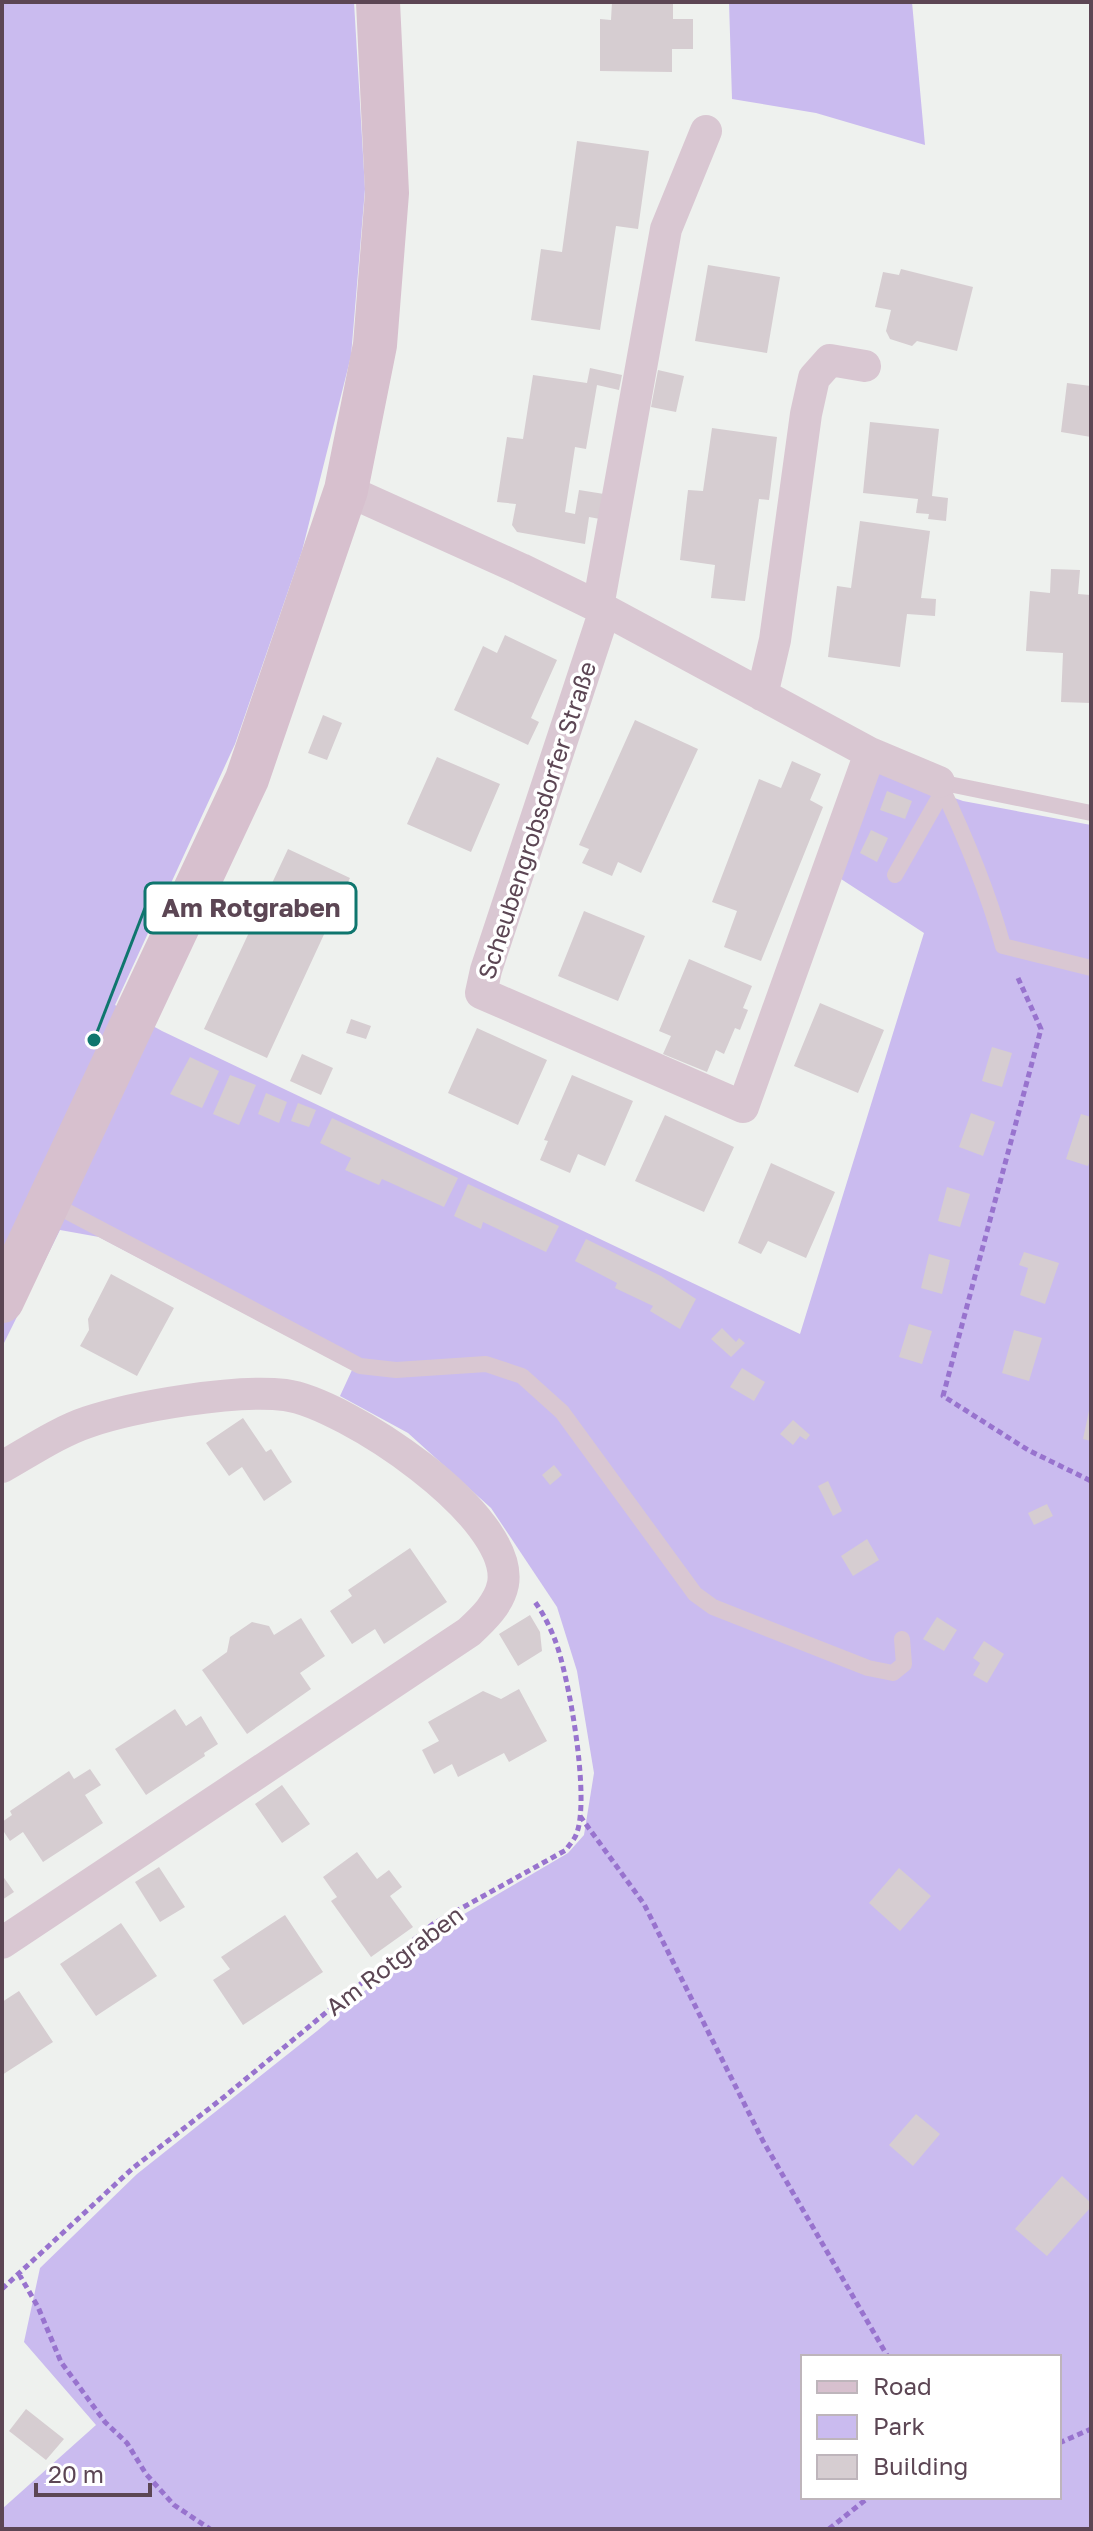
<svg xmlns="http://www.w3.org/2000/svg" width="1093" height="2531" viewBox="0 0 1093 2531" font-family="'Golos Text',sans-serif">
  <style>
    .green { fill: #cabbef; fill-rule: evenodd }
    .building { fill: #d6cdd1 }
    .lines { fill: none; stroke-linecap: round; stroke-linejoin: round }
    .path { stroke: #9873ce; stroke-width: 5; stroke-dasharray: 6 4; stroke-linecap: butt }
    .lane { stroke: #d9c7d2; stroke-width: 16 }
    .street { stroke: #d9c7d2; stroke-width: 32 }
    .secondary { stroke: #d7c0ce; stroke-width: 44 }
    .labels { text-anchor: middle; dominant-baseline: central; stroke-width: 7; stroke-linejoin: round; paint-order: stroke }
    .street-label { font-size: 24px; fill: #5c4654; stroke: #fff }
    .leader { fill: none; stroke: #0f766e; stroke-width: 3 }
    .callout-dot { fill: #0f766e; stroke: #fff; stroke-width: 3 }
    .callout { fill: #fff; stroke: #0f766e; stroke-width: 3 }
    .callout-label { font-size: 26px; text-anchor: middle; font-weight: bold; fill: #5c4654 }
  </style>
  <rect width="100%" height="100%" fill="#eef1ee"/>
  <path class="green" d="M2,2h352l11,187 -14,167 -49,195 -67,193 -120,261 47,26 638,303 124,-401 -83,-54 36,-108 86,30 128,24v1704h-1089v-20l94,-84 -72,-83 16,-74 97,-94 180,-143 120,-101 131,-77 16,-18 10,-62 -17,-102 -20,-64 -66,-99 -83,-75 -68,-37 12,-26 -253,-133 -39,-7 -58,117zM803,2357h256v140h-256z
    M729,2h183l13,143 -109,-32 -84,-14z"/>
  <path class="building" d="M612,2l61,1v16h20v30h-21v23l-72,-1v-52l11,1z
    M577,141l72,10 -11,78 -22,-3 -16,104 -69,-10 10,-71 21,3z
    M708,265l72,12 -13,76 -72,-12z
    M901,269l72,18 -16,64 -40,-10 -5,5 -22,-7 -4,-8 5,-21 -16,-3 8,-35 16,3z
    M590,368l32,7 -3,15 -22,-5 -11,64 -11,-2 -10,65 10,2 4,-24 25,4 -4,25 -11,-2 -4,27 -68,-12 -5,-7 4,-21 -19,-2 10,-65 16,2 10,-64 54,8z
    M658,370l26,6 -8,36 -25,-5z
    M1067,383l24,3v51l-30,-5z
    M870,422l69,7 -7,67 16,2 -2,23 -18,-2 1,-5 -13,-1 2,-14 -55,-6z
    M712,428l65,9 -8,63 -10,-1 -14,102 -34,-3 4,-33 -35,-5 8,-70 15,1z
    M860,521l70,10 -9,67 15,1 -1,17 -28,-2 -7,53 -72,-10 9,-71 14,2z
    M1051,569l29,1 -2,24 13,1v108l-30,-1 2,-49 -37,-2 4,-60 20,2z
    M505,635l52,25 -26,58 8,4 -11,23 -74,-35 29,-64 14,7z
    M323,715l19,8 -15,37 -19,-7z
    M635,720l63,29 -57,124 -23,-11 -6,14 -30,-13 7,-14 -10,-4z
    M437,757l63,27 -29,68 -64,-28z
    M792,761l29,13 -11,26 13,7 -62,154 -37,-14 13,-36 -25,-9 47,-123 22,9z
    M887,791l25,10 -7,18 -25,-9z
    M871,830l17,8 -11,24 -17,-9z
    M288,849l62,29 -83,180 -63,-29z
    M584,911l61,25 -27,65 -60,-25z
    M689,959l63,27 -9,22 5,2 -8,20 -5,-2 -11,26 -8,-4 -9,22 -44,-18 8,-18 -12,-5z
    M820,1003l64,27 -26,63 -64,-27z
    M351,1019l20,7 -5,13 -20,-6z
    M477,1028l70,32 -29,65 -70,-32z
    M992,1047l20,6 -10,34 -20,-6z
    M302,1054l31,14 -12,27 -31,-14z
    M190,1057l29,14 -17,37 -32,-14z
    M230,1075l26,10 -17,40 -26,-11z
    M572,1075l61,26 -28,65 -27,-12 -8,19 -30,-13 8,-19 -4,-1z
    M266,1093l21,9 -8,21 -21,-9z
    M298,1103l18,7 -7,17 -18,-6z
    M971,1113l24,9 -12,34 -24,-9z
    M1081,1114l10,3v40l-3,9 -22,-7z
    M665,1115l69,32 -30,65 -69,-31z
    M332,1118l126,60 -14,29 -62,-28 -3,6 -34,-15 6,-12 -31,-15z
    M771,1163l64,29 -29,66 -38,-17 -7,13 -23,-11z
    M468,1184l91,42 -13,26 -63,-30 -2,7 -27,-13z
    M947,1187l23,7 -10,33 -22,-6z
    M586,1239l75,37 35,23 -16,30 -30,-18 3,-5 -38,-18 2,-5 -42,-22z
    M1024,1252l35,11 -14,41 -25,-9 8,-27 -9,-3z
    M929,1254l21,6 -8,34 -21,-6z
    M111,1274l63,34 -37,68 -57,-30 9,-16 -1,-11z
    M909,1324l23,7 -10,33 -23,-7z
    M722,1328l14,14 3,-4 6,5 -14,14 -20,-18z
    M1014,1330l28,8 -13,43 -27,-8z
    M742,1368l23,14 -11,19 -24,-14z
    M1090,1406h1v35l-8,-2z
    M243,1418l23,34 5,-3 21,33 -28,19 -22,-34 -13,9 -23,-33z
    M793,1420l17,15 -4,5 -6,-4 -7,9 -13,-11z
    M554,1465l8,10 -12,10 -8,-10z
    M828,1481l14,30 -9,5 -15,-30z
    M1047,1504l6,12 -19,9 -6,-12z
    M867,1539l12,21 -26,16 -12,-20z
    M410,1548l37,54 -63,42 -9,-15 -23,15 -22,-33 22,-15 -4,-6z
    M530,1615l10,17 2,19 -24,15 -19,-32z
    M937,1617l20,13 -13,21 -21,-12z
    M301,1618l24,38 -25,17 11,16 -64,45 -45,-64 25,-18 3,-15 22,-15 17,4 5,9z
    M984,1641l20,13 -17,29 -14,-8 7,-12 -7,-5z
    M519,1689l28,52 -38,21 -5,-9 -46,24 -6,-13 -18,10 -12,-24 17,-9 -11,-19 55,-31 18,8z
    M175,1709l11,17 15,-10 17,28 -14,9 1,3 -59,39 -31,-46z
    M90,1769l11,16 -16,10 18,28 -60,39 -20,-30 -13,9 -8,-12v-7l10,-7 -2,-4 59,-40 5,8z
    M282,1785l28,39 -28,19 -27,-39z
    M357,1852l20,27 12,-9 13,17 -12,9 23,31 -42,30 -40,-56 6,-4 -14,-20z
    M159,1867l26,40 -25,15 -25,-40z
    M899,1868l32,28 -31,35 -31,-28z
    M2,1875l12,17 -12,8z
    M285,1915l38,57 -80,53 -30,-45 17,-11 -9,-12z
    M121,1923l36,53 -61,40 -36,-52z
    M19,1991l34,51 -51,33v-73z
    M916,2114l24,20 -27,32 -24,-21z
    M1062,2176l29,27v4l-44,49 -32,-27z
    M26,2409l38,30 -18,21 -37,-29z"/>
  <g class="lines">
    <path class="path" d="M1018,978l23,51 -98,367 85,54 63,31
      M580,1816l64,88 119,237 125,216
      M19,2274l19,33 23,55 44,60 22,21 19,31 28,31 36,24
      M2,2289l131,-121 91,-71 209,-173 133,-74c3,-5 8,-10 10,-15 15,-34 -7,-159 -21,-195 -5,-13 -12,-27 -20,-38
      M1059,2443l32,-14
      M829,2529l40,-32"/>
    <path class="lane" d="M939,782c26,54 48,106 64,164l88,22
      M939,782l152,31
      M895,875l48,-84
      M51,1203l309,163 36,4 90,-6 36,12 40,36 133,182 18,13 155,61 25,5 11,-9 -2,-25"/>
    <path class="street" d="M346,490l175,79 84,41 265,143 69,29
      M598,607l68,-378 40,-98
      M605,610l-119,360 -5,23 262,114 127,-354
      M762,695l13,-55 31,-226 8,-36 16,-18 35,6
      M2,1467c27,-15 56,-35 86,-45 47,-16 148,-33 197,-27 60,8 230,121 218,189 -4,20 -20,35 -34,48l-467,311"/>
    <path class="secondary" d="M2,1301l245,-522 99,-289 29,-145 12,-152 -9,-191"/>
  </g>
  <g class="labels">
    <g class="street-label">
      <text transform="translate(536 820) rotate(-72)">Scheubengrobsdorfer Straße</text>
      <text transform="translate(394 1960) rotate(-37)">Am Rotgraben</text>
    </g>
  </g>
  <path class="leader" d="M94 1040L145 908"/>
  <circle class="callout-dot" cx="94" cy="1040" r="8"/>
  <rect class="callout" x="145" y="883" width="211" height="50" rx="8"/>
  <g class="callout-label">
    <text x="251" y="917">Am Rotgraben</text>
  </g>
  <rect width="1093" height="2531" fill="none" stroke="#5c4654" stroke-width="8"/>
  <rect x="801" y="2355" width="260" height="144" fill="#ffffff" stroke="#beb5bb" stroke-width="2"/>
  <rect x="817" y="2381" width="40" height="12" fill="#d7c0ce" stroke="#beb5bb" stroke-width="2"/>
  <text x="873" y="2395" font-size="24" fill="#5c4654">Road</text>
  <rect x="817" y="2415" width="40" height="24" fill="#cabbef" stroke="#beb5bb" stroke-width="2"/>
  <text x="873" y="2435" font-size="24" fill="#5c4654">Park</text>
  <rect x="817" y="2455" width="40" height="24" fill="#d6cdd1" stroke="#beb5bb" stroke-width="2"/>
  <text x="873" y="2475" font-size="24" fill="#5c4654">Building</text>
  <path d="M36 2483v12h114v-12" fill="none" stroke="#5c4654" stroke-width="4"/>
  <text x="48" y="2483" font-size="24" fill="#5c4654" stroke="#ffffff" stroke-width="6" paint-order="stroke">20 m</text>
</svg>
